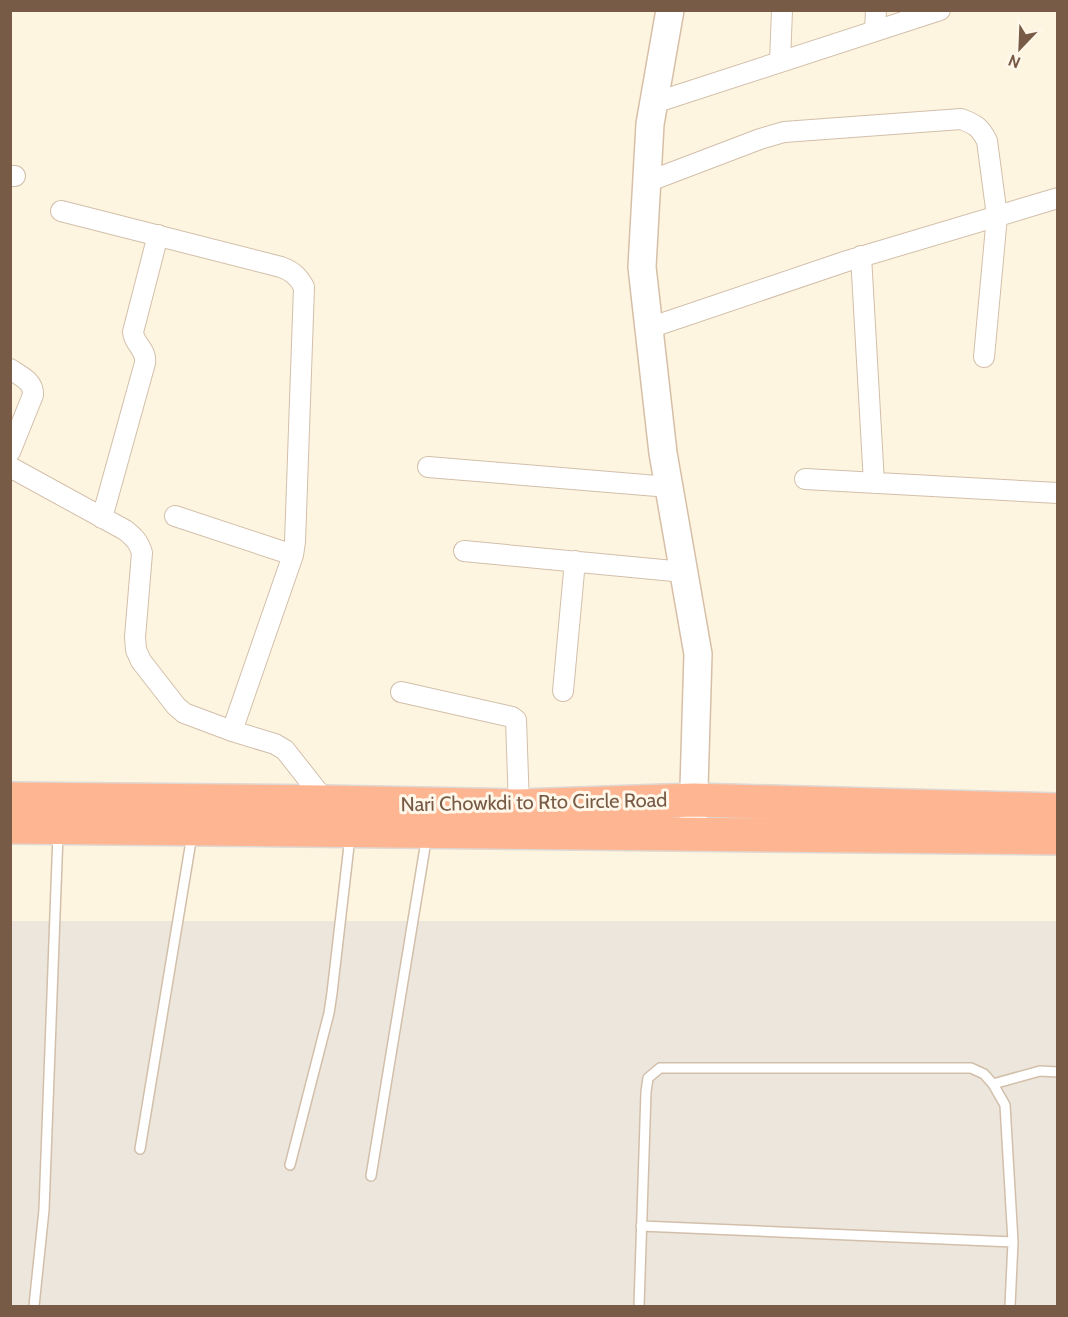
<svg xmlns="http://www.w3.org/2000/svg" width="1068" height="1317" font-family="Cabin,sans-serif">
	<rect width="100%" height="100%" fill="#fef5e1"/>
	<path fill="#ede6dd" d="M11 921H1057V1306H11Z"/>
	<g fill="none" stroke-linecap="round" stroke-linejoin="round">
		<g stroke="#d2bfaa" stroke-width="12">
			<path id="lane" d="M993 1084 1040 1071 1058 1072
				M140 1149 192 835
				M290 1165 329 1013 332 993 350 837
				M371 1176 427 835
				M641 1226 1013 1242
				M34 1306 44 1210 58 834
				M639 1306 646 1092 648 1078 660 1068H971L984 1074 993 1084 1005 1105 1013 1242 1010 1306"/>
		</g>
		<g stroke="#d2bfaa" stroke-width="22">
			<path id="street" d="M875 31 876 10
				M780 62 782 10
				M654 103 940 10
				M10 176H15
				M647 182 760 139 784 132 961 119C975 124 980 127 987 141L997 216 984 357
				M61 211 281 267C292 271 298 276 304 287L295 542 293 555 232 731
				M861 256 874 483
				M649 328 847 261 1058 198
				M10 369C20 376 34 381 33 395L10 452
				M10 467 125 530C134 537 139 542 142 553L135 637 136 650 141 661 176 706 184 713 232 731 275 744 285 750 326 802
				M428 467 669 487
				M805 479 1058 493
				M175 516 293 555
				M102 518 145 363C147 349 134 345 133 332L158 235
				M464 551 684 572
				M563 691 575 561
				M401 692 512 717 516 720 519 806"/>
		</g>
		<g stroke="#d6bfa7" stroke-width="30">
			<path id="secondary" d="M670 10 650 124 642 267 663 453 698 654 693 821"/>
		</g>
		<g stroke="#dfd8d3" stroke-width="36">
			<path id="highway" d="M10 799 326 802 519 806 694 800 1058 810
				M10 827 1058 838"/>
		</g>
		<use href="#lane" stroke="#fff" stroke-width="9"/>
		<use href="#street" stroke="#fff" stroke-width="20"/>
		<use href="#secondary" stroke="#fff" stroke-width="27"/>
		<use href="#highway" stroke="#feb692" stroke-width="33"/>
	</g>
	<g text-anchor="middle" stroke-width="6" stroke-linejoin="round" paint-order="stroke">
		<g font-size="20" fill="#785b46" stroke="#fff8ea">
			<text transform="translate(534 802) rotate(-1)" y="7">Nari Chowkdi to Rto Circle Road</text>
		</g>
	</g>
	<rect width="1068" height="1317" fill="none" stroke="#785b46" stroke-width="24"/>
	<g transform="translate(1020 48) rotate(203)" stroke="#fff8ea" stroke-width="4.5" paint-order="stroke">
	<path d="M0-4.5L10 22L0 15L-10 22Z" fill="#785b46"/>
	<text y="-9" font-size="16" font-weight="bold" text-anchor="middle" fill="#785b46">N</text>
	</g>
</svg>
